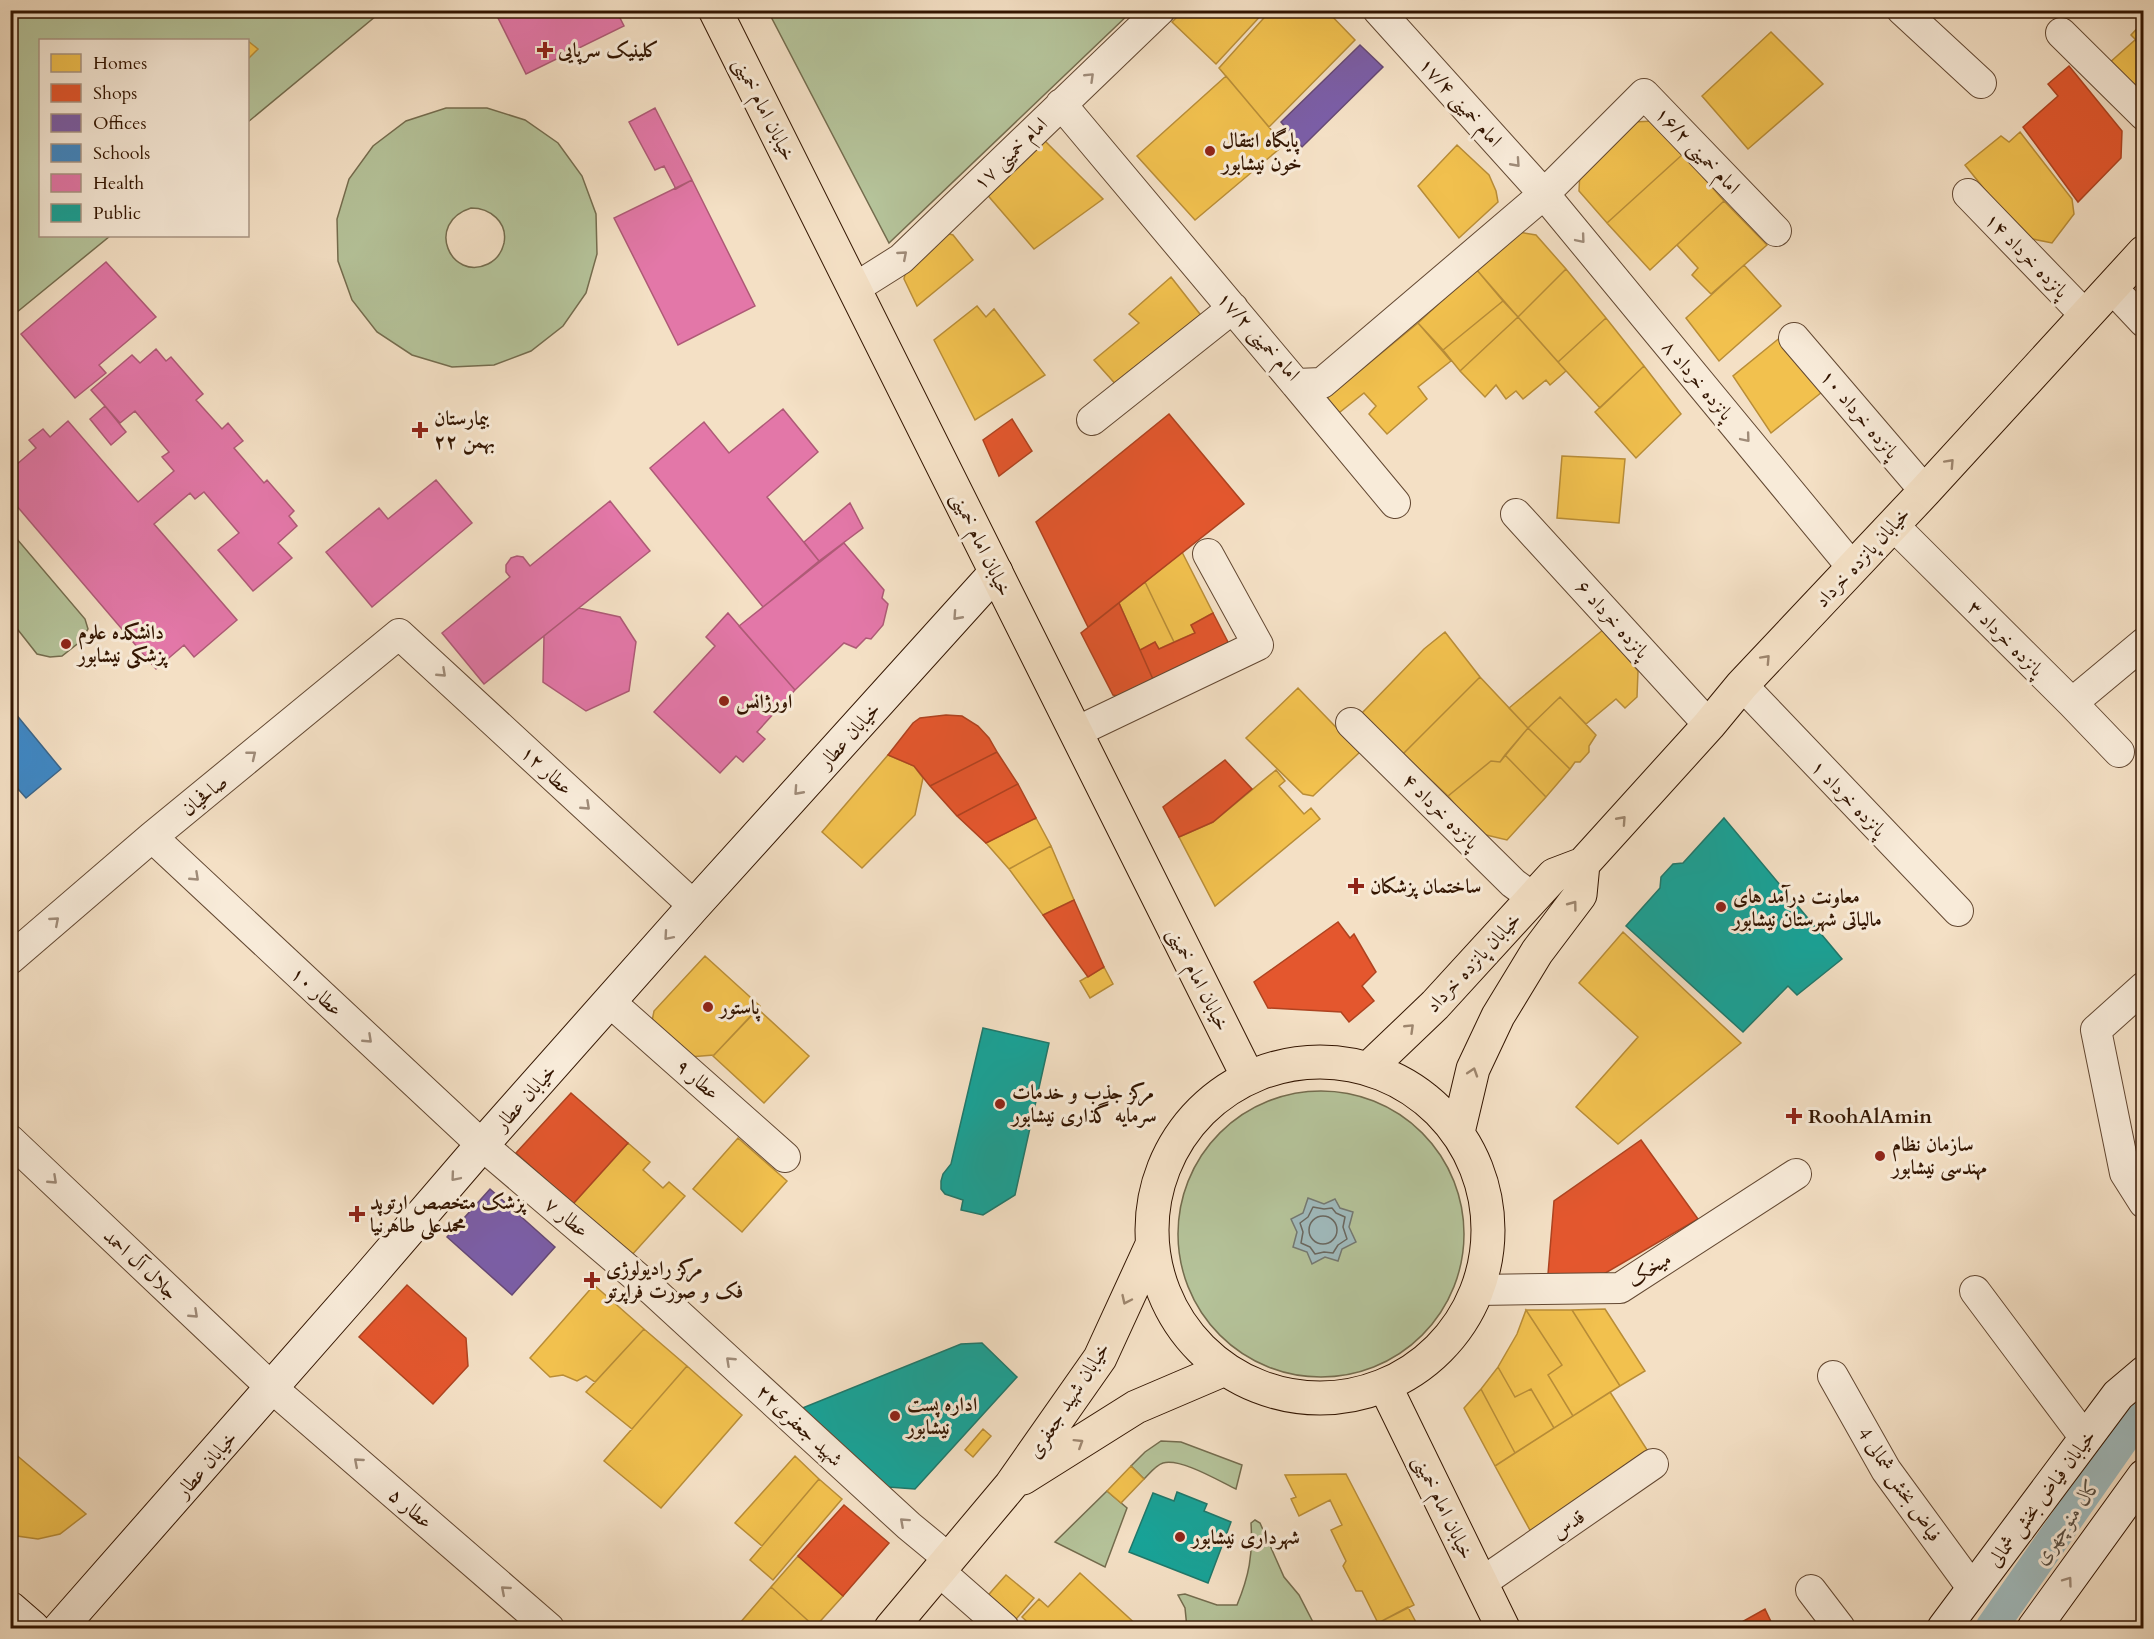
<svg xmlns="http://www.w3.org/2000/svg" width="2154" height="1639" font-family="Cardo,Amiri,serif">
	<rect width="100%" height="100%" fill="#f4e0c5"/>
	<filter id="stains"><feTurbulence type="fractalNoise" baseFrequency=".00333" numOctaves="4"/><feColorMatrix values="0 0 0 0 .2 0 0 0 0 .09 0 0 0 0 .02 0 0 0 .5 -.17"/></filter>
	<radialGradient id="worn" r=".72"><stop offset=".6" stop-color="#630" stop-opacity="0"/><stop offset="1" stop-color="#630" stop-opacity=".3"/></radialGradient>
	<path fill="#b5c39a" stroke="#746c4e" stroke-width="1.5" fill-rule="evenodd" d="M11 11H382L248 122V40H40V236H110L11 317Z
		M768 11H1132L889 243Z
		M446 108H487L525 120 558 143 582 176 596 214 597 254 586 293 563 326 531 351 494 365 452 367 412 355 377 332 352 300 338 261 337 219 349 179 373 146 406 121ZM471 208C490 208 508 222 504 243 502 252 496 260 488 264 451 282 424 223 471 208Z
		M10 535 17 539 85 619 88 629 81 641 62 656 50 657 37 654 11 621Z
		M1178 1234a143 143 0 1 1 286 0a143 143 0 1 1-286 0Z
		M1161 1441 1181 1442 1242 1465 1236 1489C1219 1481 1181 1458 1163 1463 1156 1465 1149 1474 1144 1479L1131 1466 1145 1452Z
		M1107 1491 1127 1508 1105 1567 1055 1542Z
		M1255 1520 1260 1523 1284 1577 1299 1595 1316 1628H1187L1185 1608 1178 1595 1185 1594 1217 1605H1237C1249 1576 1253 1555 1251 1523Z"/>
	<path fill="#a0bbbe" stroke="#747972" stroke-width="1.5" d="M1308 1198 1324 1204 1335 1199 1340 1208 1353 1212 1349 1227 1356 1242 1342 1249 1338 1261 1325 1257 1312 1264 1307 1252 1293 1247 1297 1232 1291 1219 1303 1213Z"/>
	<path fill="#f2c14e" stroke="#b98d37" stroke-width="1.5" d="M1266 10 1216 64 1172 22 1184 10Z
		M1271 10H1326L1355 40 1269 127 1219 68Z
		M2144 21V48L2131 35Z
		M1771 32 1823 84 1748 149 1702 96Z
		M2135 40 2144 48V103L2108 64Z
		M248 41 258 49 248 59Z
		M1226 76 1284 145 1195 220 1137 156Z
		M1654 121 1683 154 1607 223 1579 191 1580 170 1633 122Z
		M2020 132 2072 199 2074 214 2052 243 2023 237 1965 165 2001 136 2009 142Z
		M1043 139 1103 199 1034 249 984 191Z
		M1457 145 1489 175 1496 191 1498 202 1459 238 1418 186Z
		M1683 154 1724 201 1650 270 1607 223Z
		M1724 201 1767 245 1711 294 1692 275 1698 268 1677 245Z
		M943 232 953 235 973 260 917 306 904 279 908 259Z
		M1518 232 1536 235 1566 269 1518 317 1476 269Z
		M1744 265 1781 306 1719 361 1686 318Z
		M1476 269 1503 301 1443 350 1418 323Z
		M1566 269 1606 318 1558 362 1518 317Z
		M1171 277 1203 318 1119 388 1094 360 1139 323 1129 314Z
		M1503 301 1518 317 1460 371 1443 350Z
		M977 306 986 317 994 309 1045 375 975 420 934 340Z
		M1518 317 1566 371 1550 385 1546 380 1523 399 1516 391 1506 399 1496 385 1485 397 1460 371Z
		M1606 318 1644 366 1600 408 1558 362Z
		M1418 323 1451 361 1418 387 1427 399 1387 434 1369 414 1376 406 1364 393 1335 416 1322 402Z
		M1782 336 1827 388 1771 433 1733 376Z
		M1644 366 1681 414 1636 458 1595 412Z
		M1562 456 1625 459 1619 523 1557 518Z
		M1182 552 1213 613 1191 625 1195 633 1174 642 1145 582Z
		M1145 582 1174 642 1159 649 1155 642 1140 650 1119 603Z
		M1604 629 1638 671 1637 697 1625 708 1616 699 1586 724 1560 697 1528 728 1509 708Z
		M1445 632 1480 677 1403 754 1362 713 1424 649Z
		M1480 677 1528 728 1500 762 1491 761 1448 796 1403 754Z
		M1298 688 1360 752 1313 796 1303 794 1246 738Z
		M1560 697 1596 735 1589 746V752L1580 762H1575L1570 769 1528 728Z
		M1528 728 1570 769 1546 797 1505 755Z
		M888 755 914 766 923 778 915 815 862 868 822 832Z
		M1505 755 1546 797 1507 840 1478 833 1448 796 1491 761 1500 762Z
		M1276 770 1285 781 1279 786 1304 814 1311 808 1320 819 1215 906 1179 837 1213 822Z
		M1036 818 1051 846 1009 869 986 843Z
		M1051 846 1074 900 1043 915 1009 869Z
		M1623 932 1741 1043 1618 1144 1576 1107 1638 1037 1579 983Z
		M705 956 760 1006 714 1055 689 1057 652 1021 654 1011Z
		M1104 967 1113 984 1090 998 1080 981Z
		M758 1009 809 1056 764 1103 713 1056Z
		M738 1138 787 1181 742 1232 693 1189Z
		M628 1143 650 1162 643 1170 663 1188 669 1182 685 1196 631 1256 573 1204Z
		M594 1285 644 1329 595 1382 586 1376 577 1381 563 1375 550 1377 530 1358Z
		M1605 1309 1645 1371 1620 1386 1572 1310Z
		M1526 1310 1562 1365 1548 1375 1573 1416 1554 1428 1531 1389 1515 1397 1498 1367 1517 1334Z
		M1526 1310H1572L1620 1386 1573 1416 1548 1375 1562 1365Z
		M644 1329 687 1366 632 1429 586 1392Z
		M687 1366 742 1415 661 1508 604 1461Z
		M1498 1367 1515 1397 1531 1389 1554 1428 1515 1453 1481 1389Z
		M1481 1389 1515 1453 1495 1466 1464 1408Z
		M1610 1392 1651 1456 1531 1532 1495 1466Z
		M983 1429 991 1436 973 1457 965 1450Z
		M14 1453 86 1514 60 1534 38 1539 10 1535V1457Z
		M795 1456 819 1479 762 1546 735 1523Z
		M1131 1466 1144 1479 1121 1503 1107 1491Z
		M1346 1474 1414 1605 1378 1623 1362 1591H1356L1343 1566 1346 1561 1331 1530 1342 1525 1330 1500 1299 1516 1291 1499 1296 1497 1285 1475Z
		M819 1479 842 1499 773 1580 750 1560Z
		M798 1556 843 1596 815 1627 771 1587Z
		M1080 1573 1140 1628H1034L1022 1617 1039 1599 1048 1607Z
		M1006 1575 1034 1598 1011 1625 983 1601Z
		M771 1587 815 1627 814 1628H744L739 1624Z
		M1408 1607 1419 1628H1381L1378 1623Z"/>
	<path fill="#e4572e" stroke="#af4320" stroke-width="1.5" d="M2069 66 2122 131 2121 158 2078 202 2023 127 2058 96 2048 84Z
		M1169 414 1244 504 1088 627 1036 522Z
		M1012 419 1032 451 999 476 983 440Z
		M1119 603 1156 686 1129 698 1113 695 1081 633Z
		M1213 613 1231 648 1156 686 1140 650 1155 642 1159 649 1195 633 1191 625Z
		M946 715 962 716 978 726 989 738 997 752 930 786 914 766 888 755 913 723 920 718Z
		M997 752 1018 784 957 816 930 786Z
		M1225 760 1252 789 1213 822 1179 837 1163 807Z
		M1018 784 1036 818 986 843 957 816Z
		M1074 900 1104 967 1088 977 1043 915Z
		M1338 922 1350 938 1354 934 1376 972 1362 986 1374 1001 1349 1022 1341 1012 1268 1008 1254 982Z
		M571 1093 628 1143 573 1204 516 1153Z
		M1641 1140 1698 1219 1602 1275 1548 1274 1554 1201Z
		M407 1285 466 1338 468 1366 433 1404 359 1337Z
		M844 1505 889 1543 843 1596 798 1556Z
		M1765 1609 1774 1628H1731Z"/>
	<path fill="#7b5ea7" stroke="#654875" stroke-width="1.5" d="M1360 45 1383 67 1302 147 1281 122Z
		M490 1189 555 1247 512 1295 447 1237Z"/>
	<path fill="#3f88c5" stroke="#3b668a" stroke-width="1.5" d="M10 707 61 769 26 798 10 780Z"/>
	<path fill="#e377a8" stroke="#ae5a76" stroke-width="1.5" d="M494 10H616L624 26 526 74Z
		M655 108 692 180 676 189 664 166 655 170 629 122Z
		M692 180 755 306 678 345 614 218Z
		M106 262 156 317 99 365 106 373 75 398 21 334Z
		M156 349 166 361 171 357 203 394 196 400 222 429 228 423 243 441 234 448 264 483 267 480 294 511 289 516 297 526 278 543 292 558 253 591 218 550 239 533 204 492 195 499 190 493 154 524 237 620 194 657 184 645 156 669 10 498V470L36 448 29 440 43 429 50 437 68 421 138 502 174 471 162 457 169 452 135 411 120 423 91 390 132 355 140 363Z
		M105 406 126 432 111 445 90 419Z
		M783 409 818 452 767 497 819 561 763 607 650 468 704 422 729 453Z
		M436 480 472 523 372 607 326 552 379 508 388 519Z
		M610 501 650 551 484 684 442 633 510 577 506 572V565L511 558 517 556 523 557 530 566Z
		M850 503 863 528 819 561 804 542Z
		M844 543 884 590 882 598 888 604 883 625 871 639 866 638 856 648 844 643 795 690 739 626Z
		M579 608 620 617 636 642 629 691 586 711 543 682 544 636Z
		M728 613 795 690 757 732 765 739 743 762 736 756 720 773 654 712 715 646 706 637Z"/>
	<path fill="#17a398" stroke="#1f786b" stroke-width="1.5" d="M1724 818 1842 959 1797 995 1788 986 1743 1032 1626 926 1660 888 1661 877 1673 864 1683 863Z
		M983 1028 1049 1043 1015 1195 983 1215 961 1210 963 1200 945 1194 941 1189V1181L943 1174 951 1164Z
		M982 1343 1017 1377 915 1489 888 1487 800 1409 961 1344Z
		M1177 1492 1207 1504 1204 1511 1231 1522 1208 1583 1129 1552 1153 1493 1174 1501Z"/>
	<g fill="none" stroke-linecap="round" stroke-linejoin="round">
		<path stroke="#6a6860" stroke-width="1.5" d="M1313 1207 1324 1209 1332 1208 1336 1213 1345 1217 1343 1227 1347 1239 1338 1245 1333 1253 1324 1252 1315 1254 1310 1247 1301 1243 1303 1232 1300 1223 1308 1217Z
			M1309 1230a14 14 0 1 1 28 0a14 14 0 1 1-28 0Z"/>
		<path stroke="#a0bbbe" stroke-width="32" d="M1991 1628 2137 1419 2144 1413"/>
		<g stroke="#634832" stroke-width="32">
			<path id="street" d="M1378 10 1544 194 1852 567
				M1902 10 1981 83
				M2061 33 2144 115
				M1061 104 1296 384 1322 383 1544 194 1644 94 1776 231
				M1968 194 2086 316
				M855 288 901 259 1160 10
				M2112 288 2144 322
				M1794 338 1925 491
				M1296 384 1395 503
				M1092 420 1233 308
				M1516 514 1709 725
				M1893 525 2072 703 2119 752
				M1742 685 1958 911
				M2072 703 2144 643
				M1351 723 1513 883 1532 897
				M1076 732 1258 645 1208 554
				M152 837 482 1145 652 1290 909 1526 949 1559
				M10 959 152 837 399 634 694 906
				M2144 987 2096 1030 2125 1173 2144 1203
				M610 1002 785 1157
				M10 1140 272 1388 549 1628
				M1478 1290 1620 1288 1796 1174
				M1975 1291 2085 1438
				M1833 1376 1886 1470 1973 1589
				M939 1571 1004 1628
				M1481 1583 1653 1464
				M1811 1590 1840 1628"/>
		</g>
		<g stroke="#331501" stroke-width="35">
			<path id="secondary" d="M10 1608 33 1628
				M60 1628 365 1281 482 1145 694 906 996 572
				M1944 1628 2118 1395 2144 1373
				M2034 1628 2144 1476"/>
		</g>
		<g stroke="#331501" stroke-width="35">
			<path id="primary" d="M715 10 1248 1077
				M1152 1230a168 168 0 1 1 336 0a168 168 0 1 1-336 0Z
				M1368 1069 1435 1005 1554 875 1583 864 1709 725 1742 685 1925 491 2144 252
				M1459 1128 1473 1069 1498 1016 1537 952 1580 895 1583 864
				M1385 1386 1503 1628
				M1023 1478 1136 1407 1225 1369
				M891 1628 1011 1485 1100 1358 1151 1247"/>
		</g>
		<use href="#street" stroke="#f8ebd9" stroke-width="30"/>
		<use href="#secondary" stroke="#f8ebd9" stroke-width="33"/>
		<use href="#primary" stroke="#f4e0c5" stroke-width="33"/>
	</g>
	<defs><path id="oneway-chevron" d="M-2-3.5L2.5 0L-2 3.5" fill="none" stroke-width="1.6" stroke-linecap="round" stroke-linejoin="round" transform="scale(1.5)"/></defs>
	<g stroke="#9f8b78">
		<use href="#oneway-chevron" transform="translate(1090 77) rotate(-44)"/>
		<use href="#oneway-chevron" transform="translate(1516 163) rotate(48)"/>
		<use href="#oneway-chevron" transform="translate(1581 239) rotate(50)"/>
		<use href="#oneway-chevron" transform="translate(903 255) rotate(-41)"/>
		<use href="#oneway-chevron" transform="translate(1746 438) rotate(50)"/>
		<use href="#oneway-chevron" transform="translate(957 616) rotate(132)"/>
		<use href="#oneway-chevron" transform="translate(442 673) rotate(43)"/>
		<use href="#oneway-chevron" transform="translate(252 755) rotate(-39)"/>
		<use href="#oneway-chevron" transform="translate(798 791) rotate(132)"/>
		<use href="#oneway-chevron" transform="translate(586 806) rotate(43)"/>
		<use href="#oneway-chevron" transform="translate(195 877) rotate(43)"/>
		<use href="#oneway-chevron" transform="translate(55 921) rotate(-41)"/>
		<use href="#oneway-chevron" transform="translate(668 936) rotate(131)"/>
		<use href="#oneway-chevron" transform="translate(368 1039) rotate(43)"/>
		<use href="#oneway-chevron" transform="translate(455 1177) rotate(130)"/>
		<use href="#oneway-chevron" transform="translate(53 1180) rotate(43)"/>
		<use href="#oneway-chevron" transform="translate(194 1314) rotate(43)"/>
		<use href="#oneway-chevron" transform="translate(730 1361) rotate(-137)"/>
		<use href="#oneway-chevron" transform="translate(358 1462) rotate(-139)"/>
		<use href="#oneway-chevron" transform="translate(904 1522) rotate(-138)"/>
		<use href="#oneway-chevron" transform="translate(2068 1581) rotate(-54)"/>
		<use href="#oneway-chevron" transform="translate(505 1590) rotate(-139)"/>
	</g>
	<g stroke="#9d856d">
		<use href="#oneway-chevron" transform="translate(1950 463) rotate(-47)"/>
		<use href="#oneway-chevron" transform="translate(1766 659) rotate(-47)"/>
		<use href="#oneway-chevron" transform="translate(1622 820) rotate(-48)"/>
		<use href="#oneway-chevron" transform="translate(1573 905) rotate(-53)"/>
		<use href="#oneway-chevron" transform="translate(1410 1028) rotate(-44)"/>
		<use href="#oneway-chevron" transform="translate(1473 1072) rotate(-72)"/>
		<use href="#oneway-chevron" transform="translate(1126 1300) rotate(115)"/>
		<use href="#oneway-chevron" transform="translate(1079 1443) rotate(-32)"/>
	</g>
	<g fill="#8f2418" stroke="#f8ebd9" stroke-width="2">
		<path d="M542 41h6v6h6v6h-6v6h-6v-6h-6v-6h6z"/>
		<circle cx="1210" cy="151" r="6"/>
		<path d="M417 421h6v6h6v6h-6v6h-6v-6h-6v-6h6z"/>
		<circle cx="66" cy="644" r="6"/>
		<circle cx="724" cy="701" r="6"/>
		<path d="M1353 877h6v6h6v6h-6v6h-6v-6h-6v-6h6z"/>
		<circle cx="1721" cy="907" r="6"/>
		<circle cx="708" cy="1007" r="6"/>
		<circle cx="1000" cy="1104" r="6"/>
		<path d="M1791 1107h6v6h6v6h-6v6h-6v-6h-6v-6h6z"/>
		<circle cx="1880" cy="1156" r="6"/>
		<path d="M354 1205h6v6h6v6h-6v6h-6v-6h-6v-6h6z"/>
		<path d="M589 1271h6v6h6v6h-6v6h-6v-6h-6v-6h6z"/>
		<circle cx="895" cy="1416" r="6"/>
		<circle cx="1180" cy="1537" r="6"/>
	</g>
	<g text-anchor="middle" stroke-width="6" stroke-linejoin="round" paint-order="stroke">
		<g font-size="20" font-weight="bold" fill="#331501" stroke="#f8ebd9" text-anchor="start">
			<text x="558" y="57">کلینیک سرپایی</text>
			<text x="1222" y="147">پایگاه انتقال<tspan x="1222" dy="23">خون نیشابور</tspan></text>
			<text x="434" y="425">بیمارستان<tspan x="434" dy="23">۲۲ بهمن</tspan></text>
			<text x="78" y="639">دانشکده علوم<tspan x="78" dy="23">پزشکی نیشابور</tspan></text>
			<text x="736" y="708">اورژانس</text>
			<text x="1370" y="893">ساختمان پزشکان</text>
			<text x="1733" y="903">معاونت درآمد های<tspan x="1733" dy="23">مالیاتی شهرستان نیشابور</tspan></text>
			<text x="720" y="1014">پاستور</text>
			<text x="1012" y="1099">مرکز جذب و خدمات<tspan x="1012" dy="23">سرمایه گذاری نیشابور</tspan></text>
			<text x="1808" y="1123">RoohAlAmin</text>
			<text x="1892" y="1151">سازمان نظام<tspan x="1892" dy="23">مهندسی نیشابور</tspan></text>
			<text x="370" y="1209">پزشک متخصص ارتوپد<tspan x="370" dy="23">محمدعلی طاهرنیا</tspan></text>
			<text x="606" y="1275">مرکز رادیولوژی<tspan x="606" dy="23">فک و صورت فراپرتو</tspan></text>
			<text x="907" y="1411">اداره پست<tspan x="907" dy="23">نیشابور</tspan></text>
			<text x="1192" y="1544">شهرداری نیشابور</text>
		</g>
		<g font-size="20" fill="#331501" stroke="#f8ebd9">
			<text transform="translate(1461 102) rotate(48)" y="7">امام خمینی ۱۷/۴</text>
			<text transform="translate(765 109) rotate(63)" y="7">خیابان امام خمینی</text>
			<text transform="translate(1698 150) rotate(46)" y="7">امام خمینی ۱۶/۲</text>
			<text transform="translate(1010 153) rotate(-44)" y="7">امام خمینی ۱۷</text>
			<text transform="translate(2027 255) rotate(46)" y="7">پانزده خرداد ۱۴</text>
			<text transform="translate(1259 336) rotate(48)" y="7">امام خمینی ۱۷/۲</text>
			<text transform="translate(1698 380) rotate(50)" y="7">پانزده خرداد ۸</text>
			<text transform="translate(1860 414) rotate(50)" y="7">پانزده خرداد ۱۰</text>
			<text transform="translate(982 544) rotate(64)" y="7">خیابان امام خمینی</text>
			<text transform="translate(1862 557) rotate(-47)" y="7">خیابان پانزده خرداد</text>
			<text transform="translate(1613 619) rotate(48)" y="7">پانزده خرداد ۶</text>
			<text transform="translate(2006 638) rotate(45)" y="7">پانزده خرداد ۳</text>
			<text transform="translate(849 735) rotate(-48)" y="7">خیابان عطار</text>
			<text transform="translate(547 770) rotate(43)" y="7">عطار ۱۲</text>
			<text transform="translate(204 795) rotate(-39)" y="7">صافحیان</text>
			<text transform="translate(1849 798) rotate(46)" y="7">پانزده خرداد ۱</text>
			<text transform="translate(1441 811) rotate(45)" y="7">پانزده خرداد ۴</text>
			<text transform="translate(1473 962) rotate(-47)" y="7">خیابان پانزده خرداد</text>
			<text transform="translate(1199 979) rotate(63)" y="7">خیابان امام خمینی</text>
			<text transform="translate(317 991) rotate(43)" y="7">عطار ۱۰</text>
			<text transform="translate(698 1079) rotate(42)" y="7">عطار ۹</text>
			<text transform="translate(525 1097) rotate(-48)" y="7">خیابان عطار</text>
			<text transform="translate(567 1217) rotate(40)" y="7">عطار ۷</text>
			<text transform="translate(141 1264) rotate(43)" y="7">جلال آل احمد</text>
			<text transform="translate(1649 1269) rotate(-33)" y="7">میخک</text>
			<text transform="translate(1068 1400) rotate(-57)" y="7">خیابان شهید جعفری</text>
			<text transform="translate(800 1425) rotate(43)" y="7">شهید جعفری۲۲</text>
			<text transform="translate(206 1464) rotate(-49)" y="7">خیابان عطار</text>
			<text transform="translate(1900 1484) rotate(56)" y="7">فیاض بخش شمالی 4</text>
			<text transform="translate(2041 1498) rotate(-53)" y="7">خیابان فیاض بخش شمالی</text>
			<text transform="translate(1444 1507) rotate(64)" y="7">خیابان امام خمینی</text>
			<text transform="translate(411 1508) rotate(41)" y="7">عطار ۵</text>
			<text transform="translate(1568 1524) rotate(-35)" y="7">قدس</text>
		</g>
		<g font-size="21" font-style="italic" fill="#594f43" stroke="#f8ebd9">
			<text transform="translate(2067 1521) rotate(-55)" y="7">کال منوچهری</text>
		</g>
	</g>
	<rect width="2154" height="1639" fill="none" stroke="#f4e0c5" stroke-width="36"/>
	<rect x="12" y="12" width="2130" height="1615" fill="none" stroke="#331501" stroke-width="3"/>
	<rect x="18" y="18" width="2118" height="1603" fill="none" stroke="#331501" stroke-width="1.5"/>
	<rect x="39" y="39" width="210" height="198" fill="#f8ebd9" stroke="#a99583" stroke-width="1.5"/>
	<rect x="51" y="54" width="30" height="18" fill="#f2c14e" stroke="#a99583" stroke-width="1.5"/>
	<text x="93" y="69" font-size="18" fill="#331501">Homes</text>
	<rect x="51" y="84" width="30" height="18" fill="#e4572e" stroke="#a99583" stroke-width="1.5"/>
	<text x="93" y="99" font-size="18" fill="#331501">Shops</text>
	<rect x="51" y="114" width="30" height="18" fill="#7b5ea7" stroke="#a99583" stroke-width="1.5"/>
	<text x="93" y="129" font-size="18" fill="#331501">Offices</text>
	<rect x="51" y="144" width="30" height="18" fill="#3f88c5" stroke="#a99583" stroke-width="1.5"/>
	<text x="93" y="159" font-size="18" fill="#331501">Schools</text>
	<rect x="51" y="174" width="30" height="18" fill="#e377a8" stroke="#a99583" stroke-width="1.5"/>
	<text x="93" y="189" font-size="18" fill="#331501">Health</text>
	<rect x="51" y="204" width="30" height="18" fill="#17a398" stroke="#a99583" stroke-width="1.5"/>
	<text x="93" y="219" font-size="18" fill="#331501">Public</text>
	<rect width="100%" height="100%" filter="url(#stains)"/>
	<rect width="100%" height="100%" fill="url(#worn)"/>
</svg>
